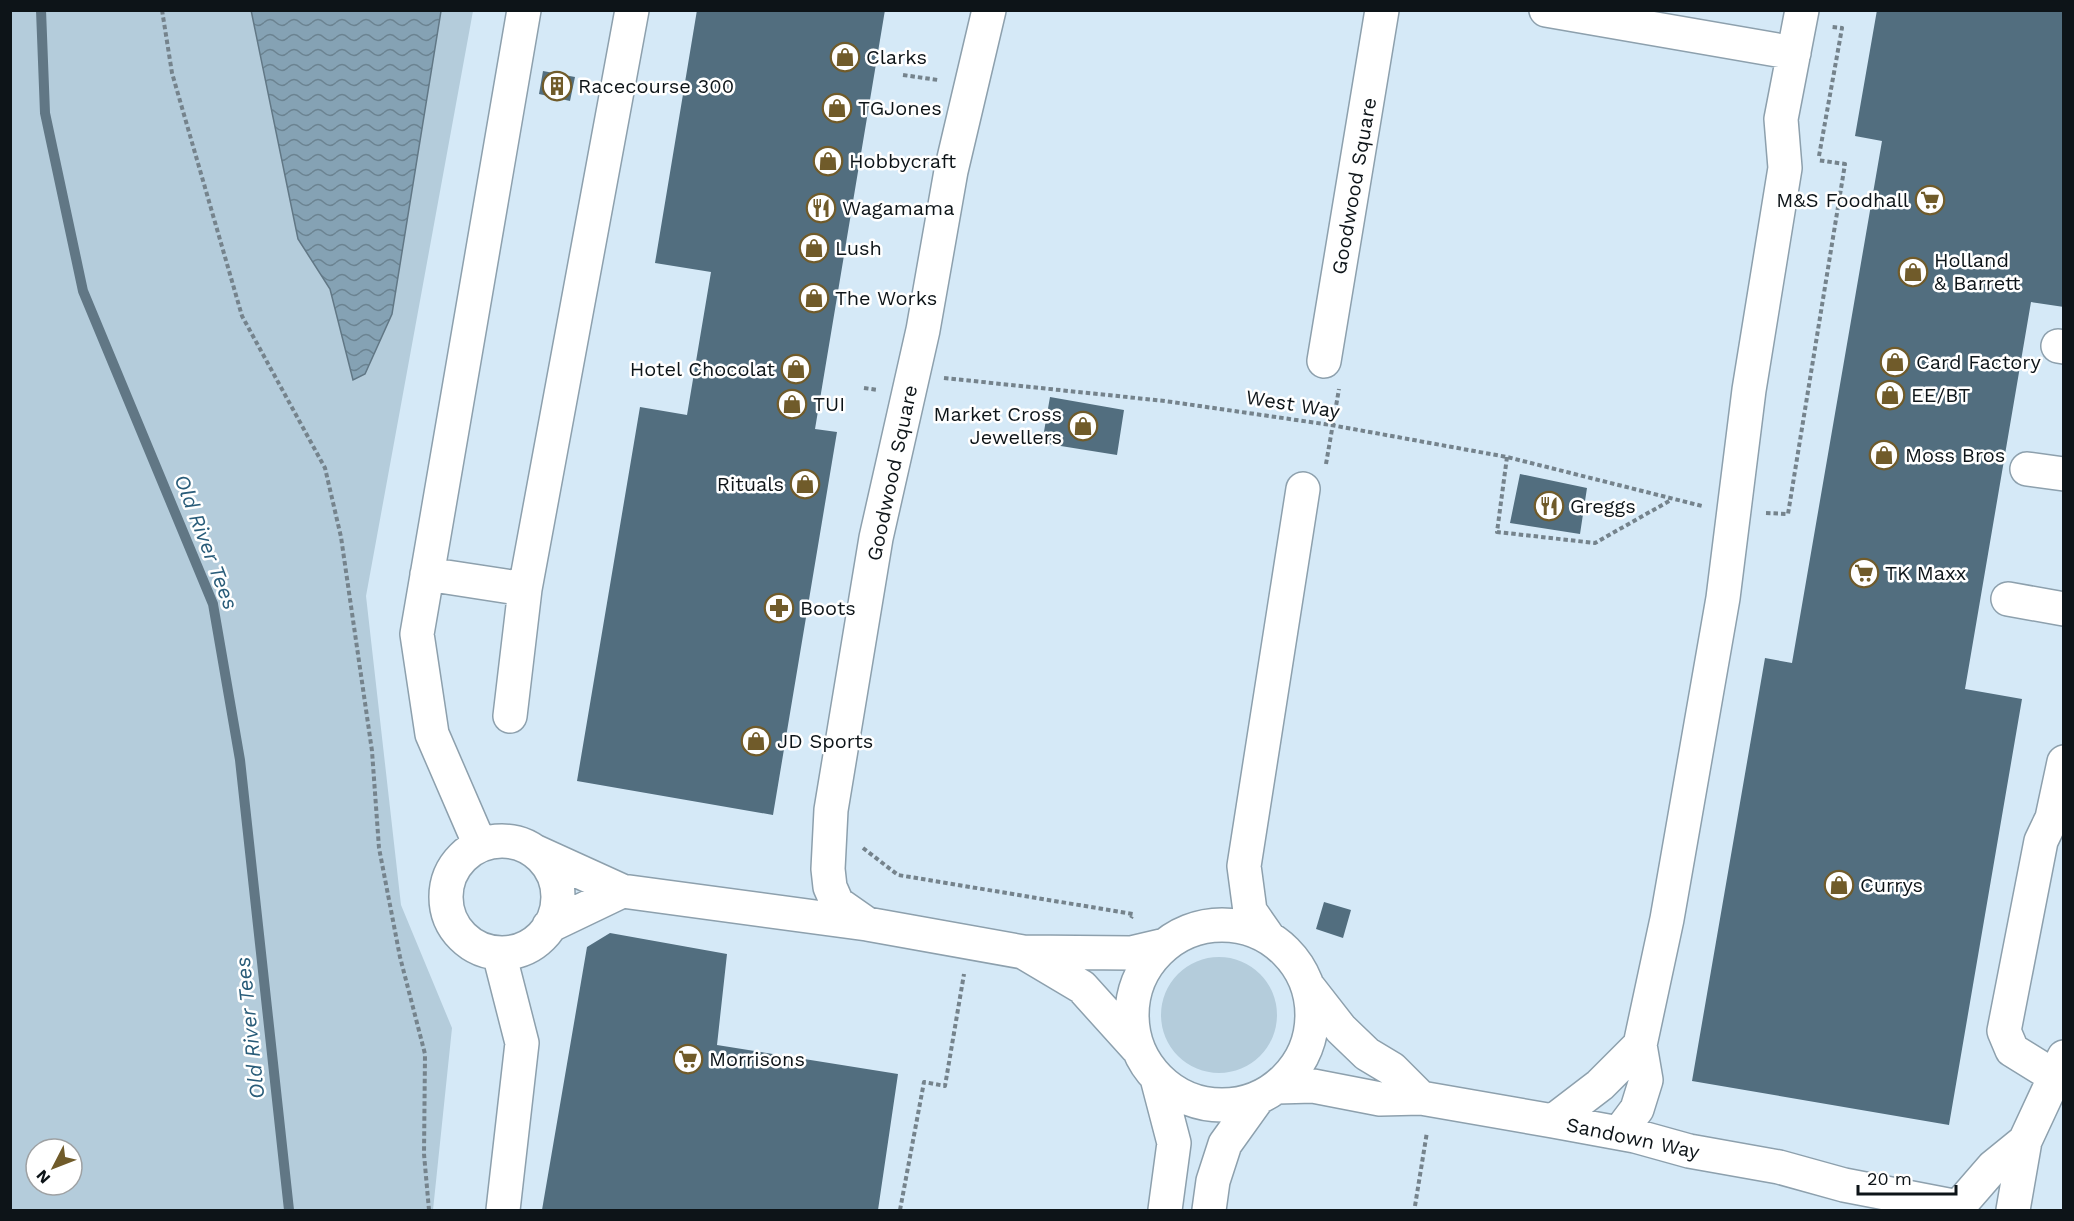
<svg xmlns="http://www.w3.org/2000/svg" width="2074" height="1221" font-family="'Work Sans',sans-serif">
	<defs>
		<pattern id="water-waves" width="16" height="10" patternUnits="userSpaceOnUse" patternTransform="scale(1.5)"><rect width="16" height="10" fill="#85a2b4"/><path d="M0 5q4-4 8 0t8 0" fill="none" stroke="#6b8391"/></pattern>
	</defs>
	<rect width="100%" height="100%" fill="#d5e9f7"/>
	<path fill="#b4ccdb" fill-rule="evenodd" d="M10 11H473L366 596 401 905 452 1028 433 1210H11ZM36 1149H72V1185H36Z
		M1161 1015a58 58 0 1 1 116 0a58 58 0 1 1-116 0Z"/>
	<path fill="url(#water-waves)" stroke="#617785" stroke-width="1.5" d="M251 10 441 11 392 314 365 374 353 380 330 289 298 239Z"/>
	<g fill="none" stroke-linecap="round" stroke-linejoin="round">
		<path stroke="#617785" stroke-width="10" d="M41 10 45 113 83 291 213 604 240 760 289 1210"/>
	</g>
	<path fill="#526e7f" d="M697 10H885L815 429 837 432 773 815 577 781 640 407 687 415 711 272 655 263Z
		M1877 10H2064V307L2031 302 1965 689 2022 699 1949 1125 1692 1081 1765 658 1792 663 1882 141 1855 136Z
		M543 71 575 77 570 101 539 94Z
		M1050 397 1124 410 1117 455 1042 443Z
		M1520 474 1587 488 1580 534 1510 523Z
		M1324 902 1351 910 1343 938 1316 929Z
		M610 933 727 954 717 1045 898 1074 878 1210H542L587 947Z"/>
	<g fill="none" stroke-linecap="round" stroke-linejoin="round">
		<g stroke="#8da0ad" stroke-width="36">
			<path id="minor" d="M1546 10 1794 53
				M2058 346 2064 347
				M1324 361 1382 10
				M2027 469 2064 474
				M427 574 525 589 632 10
				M2008 599 2064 609
				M510 716 525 589
				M446 897a56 56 0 1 1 112 0a56 56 0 1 1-112 0Z
				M480 845 432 734 417 634 524 10
				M534 851 622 891 867 924 1023 952 1131 953 1165 945
				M867 924 837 903 830 887 828 869 831 810 876 538 923 330 951 171 989 10
				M1132 1015a90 90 0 1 1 180 0a90 90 0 1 1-180 0Z
				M549 926 622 891
				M1268 937 1250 911 1244 866 1303 489
				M1023 952 1082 987 1137 1048
				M499 953 522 1043 503 1210
				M1309 988 1341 1029 1367 1054 1392 1069 1421 1098
				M2054 1076 2012 1050 2004 1031 2041 841 2052 818 2064 762
				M1157 1078 1174 1143 1165 1210
				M1277 1087 1313 1086 1380 1099 1421 1098 1553 1121 1635 1136 1689 1151 1779 1167 1844 1185 1953 1206
				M1553 1121 1600 1085 1640 1045
				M1619 1133 1637 1109 1646 1080 1640 1045 1667 919 1723 598 1749 390 1785 168 1781 119 1802 10
				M1960 1205 1993 1167 2025 1141
				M1209 1210 1213 1181 1225 1144 1258 1098
				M2013 1210 2025 1141 2064 1057"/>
		</g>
		<path stroke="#75838c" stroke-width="4" stroke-dasharray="4.5 3" stroke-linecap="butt" d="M162 10 172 73 242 316 325 468 341 537 372 751 379 848 400 957 425 1054 424 1154 429 1210
			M903 75 938 80
			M1819 156 1842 28 1832 27
			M944 378 1165 401 1331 425 1507 457 1702 506
			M864 388 878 390
			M1507 457 1497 532 1595 543 1671 500
			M1326 464 1339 389
			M1766 513 1788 514 1845 164 1817 160
			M863 848 898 875 1133 914 1131 918
			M1415 1206 1427 1132
			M900 1210 924 1082 945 1086 964 974"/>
		<use href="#minor" stroke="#fff" stroke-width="33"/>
	</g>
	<defs>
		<g id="shop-ring" transform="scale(1.5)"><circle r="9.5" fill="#fff" stroke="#705b2a" stroke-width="1.5"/><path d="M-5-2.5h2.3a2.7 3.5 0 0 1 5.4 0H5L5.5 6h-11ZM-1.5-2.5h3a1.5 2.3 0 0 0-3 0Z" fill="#705b2a"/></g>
		<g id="building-ring" transform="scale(1.5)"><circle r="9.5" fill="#fff" stroke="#705b2a" stroke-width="1.5"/><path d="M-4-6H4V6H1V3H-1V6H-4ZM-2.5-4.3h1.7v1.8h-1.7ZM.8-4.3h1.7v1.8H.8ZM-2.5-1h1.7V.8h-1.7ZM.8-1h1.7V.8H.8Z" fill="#705b2a"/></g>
		<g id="supermarket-ring" transform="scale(1.5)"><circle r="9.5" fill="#fff" stroke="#705b2a" stroke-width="1.5"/><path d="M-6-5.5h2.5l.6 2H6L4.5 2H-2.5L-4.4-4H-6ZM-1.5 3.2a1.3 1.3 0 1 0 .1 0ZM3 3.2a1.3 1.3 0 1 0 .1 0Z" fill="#705b2a"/></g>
		<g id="restaurant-ring" transform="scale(1.5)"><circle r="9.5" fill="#fff" stroke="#705b2a" stroke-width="1.5"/><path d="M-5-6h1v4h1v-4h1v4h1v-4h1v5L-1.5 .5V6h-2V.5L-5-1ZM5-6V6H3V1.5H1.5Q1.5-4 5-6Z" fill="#705b2a"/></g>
		<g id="pharmacy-ring" transform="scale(1.5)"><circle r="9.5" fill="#fff" stroke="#705b2a" stroke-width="1.5"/><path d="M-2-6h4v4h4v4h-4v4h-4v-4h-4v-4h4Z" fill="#705b2a"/></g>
	</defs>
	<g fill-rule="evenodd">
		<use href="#shop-ring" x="845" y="57"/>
		<use href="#building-ring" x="557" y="86"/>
		<use href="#shop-ring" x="837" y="108"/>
		<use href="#shop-ring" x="828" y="161"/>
		<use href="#supermarket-ring" x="1930" y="200"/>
		<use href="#restaurant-ring" x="821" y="208"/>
		<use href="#shop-ring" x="814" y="248"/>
		<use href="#shop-ring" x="1913" y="272"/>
		<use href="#shop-ring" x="814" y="298"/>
		<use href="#shop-ring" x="1895" y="362"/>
		<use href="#shop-ring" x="796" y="369"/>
		<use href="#shop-ring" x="1890" y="395"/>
		<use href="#shop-ring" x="792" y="404"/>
		<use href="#shop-ring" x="1083" y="426"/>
		<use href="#shop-ring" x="1884" y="455"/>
		<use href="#shop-ring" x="805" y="484"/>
		<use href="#restaurant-ring" x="1549" y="506"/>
		<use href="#supermarket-ring" x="1864" y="573"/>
		<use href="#pharmacy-ring" x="779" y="608"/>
		<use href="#shop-ring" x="756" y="741"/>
		<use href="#shop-ring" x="1839" y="885"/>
		<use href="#supermarket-ring" x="688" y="1059"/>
	</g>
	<g text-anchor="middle" stroke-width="5" stroke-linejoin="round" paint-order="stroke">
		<g font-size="20" fill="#0d1418" stroke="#fff" text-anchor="start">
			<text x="866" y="64">Clarks</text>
			<text x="578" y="93">Racecourse 300</text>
			<text x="858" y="115">TGJones</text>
			<text x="849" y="168">Hobbycraft</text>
			<text x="1909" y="207" text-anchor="end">M&amp;S Foodhall</text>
			<text x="842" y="215">Wagamama</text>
			<text x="835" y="255">Lush</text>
			<text x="1934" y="267">Holland<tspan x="1934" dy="23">&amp; Barrett</tspan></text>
			<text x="835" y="305">The Works</text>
			<text x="1916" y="369">Card Factory</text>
			<text x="775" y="376" text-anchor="end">Hotel Chocolat</text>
			<text x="1911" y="402">EE/BT</text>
			<text x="813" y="411">TUI</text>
			<text x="1062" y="421" text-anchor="end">Market Cross<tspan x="1062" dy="23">Jewellers</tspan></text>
			<text x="1905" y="462">Moss Bros</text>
			<text x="784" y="491" text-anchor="end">Rituals</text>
			<text x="1570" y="513">Greggs</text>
			<text x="1885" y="580">TK Maxx</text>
			<text x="800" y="615">Boots</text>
			<text x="777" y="748">JD Sports</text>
			<text x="1860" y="892">Currys</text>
			<text x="709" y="1066">Morrisons</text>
		</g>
		<g font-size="20" fill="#0d1418" stroke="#fff">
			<text transform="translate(1354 186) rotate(-80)" y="7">Goodwood Square</text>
			<text transform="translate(1293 404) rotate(9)" y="7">West Way</text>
			<text transform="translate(892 473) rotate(-78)" y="7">Goodwood Square</text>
			<text transform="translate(1633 1138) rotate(12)" y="7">Sandown Way</text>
		</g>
		<g font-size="21" font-style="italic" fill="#295c79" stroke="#fff">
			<text transform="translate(206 542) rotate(69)" y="7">Old River Tees</text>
			<text transform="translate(250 1028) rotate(-96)" y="7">Old River Tees</text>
		</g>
	</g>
	<rect width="2074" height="1221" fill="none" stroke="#0d1418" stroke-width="24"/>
	<g transform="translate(54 1167) rotate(228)"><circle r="28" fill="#ffffff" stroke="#9ea1a3" stroke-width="1.5"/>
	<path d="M0-4.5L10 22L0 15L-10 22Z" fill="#705b2a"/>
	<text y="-9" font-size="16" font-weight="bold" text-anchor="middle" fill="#0d1418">N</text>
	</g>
	<path d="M1858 1185v9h98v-9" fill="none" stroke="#0d1418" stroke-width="3"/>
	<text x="1867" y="1185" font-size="18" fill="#0d1418" stroke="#ffffff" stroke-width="4.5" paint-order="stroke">20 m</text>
</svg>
